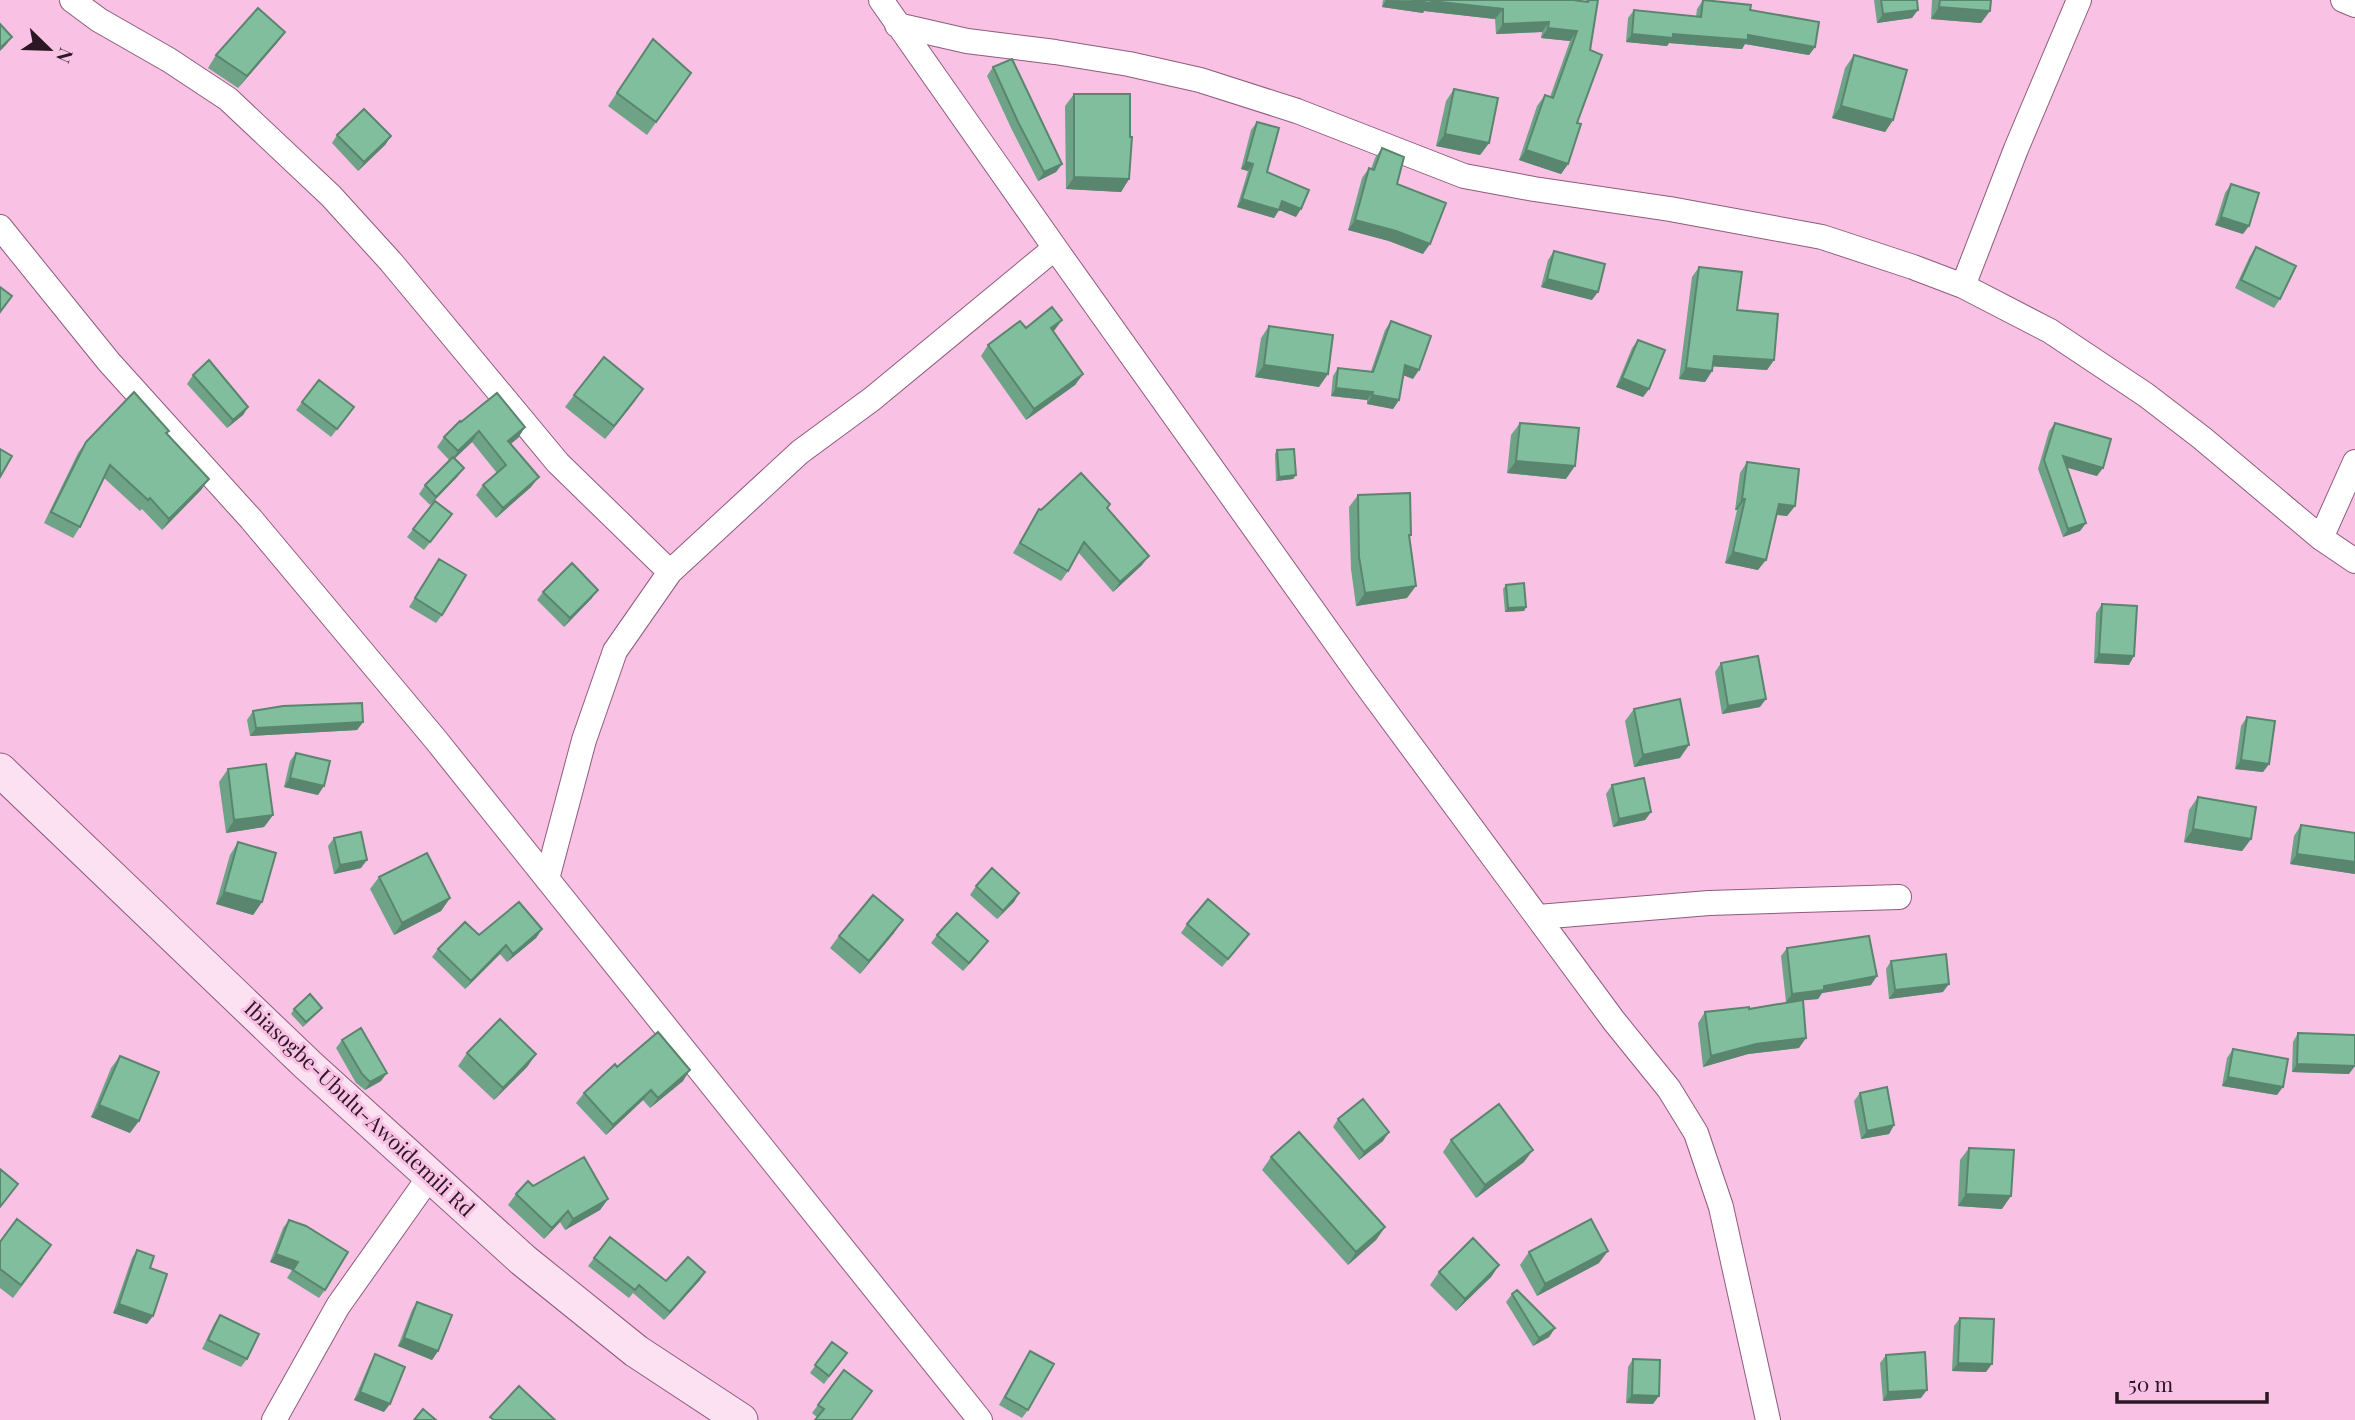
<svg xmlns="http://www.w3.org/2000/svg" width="2355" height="1420" font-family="'Playfair Display',serif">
	<rect width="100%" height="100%" fill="#f9c1e4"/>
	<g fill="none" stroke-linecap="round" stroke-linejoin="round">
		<g stroke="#8e5c7d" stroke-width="26">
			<path id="street" d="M72 0 99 20 169 60 228 99 331 196 391 262 558 463 670 572
				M881 0 1055 248 1364 682 1614 1021 1669 1089 1696 1133 1721 1207 1768 1420
				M2343 0 2355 5
				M897 25 967 41 1055 52 1129 64 1200 80 1297 111 1464 176 1534 189 1670 209 1822 237 1913 267 1963 286 2050 331 2146 395 2202 438 2321 538 2355 561
				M0 227 109 362 251 519 436 740 980 1420
				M1963 286 2016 149 2079 0
				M2321 538 2355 462
				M547 879 584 740 615 651 670 572 800 452 872 399 1055 248
				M1538 917 1709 903 1899 897
				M274 1420 338 1306 430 1176"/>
		</g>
		<g stroke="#8e5c7d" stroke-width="35">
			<path id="secondary" d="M0 770 308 1065 523 1260 636 1351 741 1420"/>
		</g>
		<use href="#street" stroke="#fff" stroke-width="24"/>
		<use href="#secondary" stroke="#fbe1f2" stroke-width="33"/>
	</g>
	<path fill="#6ea387" d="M1383 0H1573L1585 1 1586 0H1598L1577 123 1568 164 1561 174 1519 160 1537 106 1545 95 1550 97 1570 41 1541 38 1542 32 1496 34 1495 19 1424 11 1423 13 1382 7Z
		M1703 0 1750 10 1815 47 1809 55 1745 44 1742 49 1669 43 1667 46 1626 42 1628 18 1634 10 1696 17 1697 9Z
		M1874 0H1917L1912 18 1877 23Z
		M1932 0H1991L1981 23 1931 19Z
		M285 32 276 44 238 88 208 68 216 55Z
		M653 39 691 73 647 135 608 106Z
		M1854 55 1893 120 1885 132 1832 118 1845 68Z
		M993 67 1062 164 1056 172 1038 181 1012 130 987 76Z
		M1454 89 1489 143 1480 155 1436 146 1446 101Z
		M1074 94 1129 179 1121 192 1066 189 1065 106Z
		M1257 122 1267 172 1296 217 1279 210 1274 218 1237 207 1248 171 1241 169 1251 130Z
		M337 135 391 136 385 145 358 171 332 143Z
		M1382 148 1397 184 1423 254 1389 241 1348 230 1362 178 1369 168 1371 169 1375 158Z
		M2231 184 2243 234 2215 225 2225 193Z
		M2256 247 2280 299 2274 308 2235 288 2250 256Z
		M1554 251 1592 300 1541 287 1548 260Z
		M1699 267 1737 310 1774 360 1767 370 1712 366V371L1705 382 1679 379 1692 277Z
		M1391 321 1413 379 1404 375 1399 400 1393 409 1367 404V400L1331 396 1333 376 1338 368 1371 371 1385 330Z
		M1269 326 1319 387 1255 377 1261 338Z
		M1026 328 1054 331 1053 332 1083 374 1075 385 1026 420 981 356 988 345Z
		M1638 340 1649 389 1643 397 1616 387 1632 348Z
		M193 375 248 407 243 415 227 428 187 384Z
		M319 380 354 407 331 437 296 410Z
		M574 395 635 401 605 439 565 407Z
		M461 422 525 427 518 438 510 444 531 487 496 518 476 495 483 485 497 473 472 442 454 459 458 476 430 505 419 494 425 485 449 460 437 447 444 437Z
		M1520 423 1566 479 1507 473 1511 435Z
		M2055 423 2097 476 2067 467 2086 523 2080 531 2063 537 2038 469 2049 431Z
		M167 433 209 479 201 490 162 530 142 509 140 511 104 478 80 527 73 538 44 523 78 453 86 442Z
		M1277 450 1296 475 1293 479 1276 481 1275 454Z
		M1747 462 1795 506 1787 516 1776 515 1758 570 1725 563 1737 510H1735L1740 473Z
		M1358 495 1409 538 1407 598 1356 606 1351 569 1349 507Z
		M435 501 452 514 424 550 407 537Z
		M1110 504 1108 508 1142 565 1113 592 1078 552 1068 571 1061 581 1013 553 1039 509 1041 510Z
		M439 559 442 615 436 623 409 607Z
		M1506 585 1526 607 1524 611 1505 612 1503 589Z
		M543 592 592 598 564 627 537 600Z
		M2102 604 2129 665 2094 663 2096 613Z
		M1721 663 1760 707 1722 714 1715 672Z
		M1634 709 1680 758 1634 767 1625 721Z
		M253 711 363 722 357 730 250 736 247 720Z
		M2247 717 2269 764 2263 772 2235 769 2241 726Z
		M296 753 318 795 284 787 290 761Z
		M228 769 273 815 264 827 226 833 219 782Z
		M1612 785 1651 812 1645 820 1613 827 1606 794Z
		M2198 797 2251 839 2242 851 2184 842 2189 810Z
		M2301 825 2355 833V874L2290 864 2294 836Z
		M334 838 361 868 334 874 328 846Z
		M238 842 262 902 253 915 216 904 230 855Z
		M379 877 450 898 441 911 394 935 370 889Z
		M976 886 1019 893 1014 902 997 919 970 895Z
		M1187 924 1249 934 1222 967 1181 933Z
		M542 929 536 938 507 962 500 954 465 989 432 957 438 949Z
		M894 933 860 974 830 948 839 936Z
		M937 935 988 941 963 971 931 943Z
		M1787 948 1871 985 1822 993 1818 999 1803 1000 1799 1048 1748 1054 1703 1067 1698 1023 1705 1012 1749 1009 1796 1001 1786 1002 1781 956Z
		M1891 961 1943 992 1889 999 1886 969Z
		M322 1008 319 1012 303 1027 291 1014 294 1009Z
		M2298 1033 2349 1074 2292 1072 2293 1042Z
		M342 1040 381 1081 365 1090 356 1083 336 1048Z
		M2233 1049 2277 1095 2222 1086 2227 1058Z
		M467 1053 536 1054 527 1067 494 1100 458 1066Z
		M120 1056 130 1133 91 1117 111 1068Z
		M617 1067 683 1081 650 1108 643 1100 606 1135 576 1103 584 1093Z
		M1860 1093 1894 1125 1889 1134 1861 1139 1854 1101Z
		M1338 1119 1383 1141 1359 1160 1333 1127Z
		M1451 1140 1524 1162 1476 1198 1443 1152Z
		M1969 1148 2002 1209 1958 1206 1960 1160Z
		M1271 1157 1385 1227 1376 1240 1348 1265 1262 1170Z
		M533 1186 608 1199 600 1210 565 1230 560 1222 544 1239 508 1205 516 1194Z
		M289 1220 325 1290 319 1298 287 1278 292 1270 270 1262 283 1228Z
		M610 1237 666 1281 700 1280 664 1320 633 1293 629 1298 588 1266Z
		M0 1242 43 1258 13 1298 0 1288Z
		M137 1250 150 1268 147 1324 113 1313 132 1258Z
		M1529 1252 1599 1263 1537 1296 1520 1265Z
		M1499 1265 1491 1277 1456 1311 1430 1285 1439 1272Z
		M1512 1294 1555 1328 1549 1337 1533 1346 1506 1302Z
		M417 1302 438 1351 432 1360 398 1346 412 1310Z
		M220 1315 247 1359 241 1367 202 1349 214 1324Z
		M1960 1318 1986 1372 1952 1371 1954 1326Z
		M832 1342 847 1353 824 1384 810 1373Z
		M1030 1351 1028 1410 1022 1418 999 1405 1025 1359Z
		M375 1354 384 1412 354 1400 370 1363Z
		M1886 1355 1921 1398 1883 1401 1880 1363Z
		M1633 1359 1653 1404 1626 1403 1628 1367Z
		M844 1370 872 1391 817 1417 812 1413Z"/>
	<path fill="#5a856e" d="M1386 0 1431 1 1503 9 1495 19 1424 11 1423 13 1382 7Z
		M1939 7 1990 11 1981 23 1931 19Z
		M1918 10 1912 18 1877 23 1883 14Z
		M1549 22 1542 32 1496 34 1503 24Z
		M1548 28 1577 31 1570 41 1541 38Z
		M285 32 276 44 238 88 247 76Z
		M1632 34 1748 35 1815 47 1809 55 1745 44 1742 49 1669 43 1667 46 1626 42Z
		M12 37 6 45 0 51V48Z
		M1841 106 1893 120 1885 132 1832 118Z
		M1445 134 1489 143 1480 155 1436 146Z
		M391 136 385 145 358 171 364 162Z
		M1526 150 1568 164 1561 174 1519 160Z
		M1246 162 1253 164 1248 171 1241 169Z
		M1062 164 1056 172 1038 181 1044 172Z
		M1074 177 1129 179 1121 192 1066 189Z
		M1242 199 1279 210 1274 218 1237 207Z
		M1282 201 1301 209 1296 217 1277 209Z
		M2221 217 2249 226 2243 234 2215 225Z
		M1355 220 1396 231 1430 244 1423 254 1389 241 1348 230Z
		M1547 279 1598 292 1592 300 1541 287Z
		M1062 320 1054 331 1043 339 1051 328Z
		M1714 356 1774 360 1767 370 1707 366Z
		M1264 365 1328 374 1319 387 1255 377Z
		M1405 365 1419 370 1413 379 1400 374Z
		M1686 368 1712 371 1705 382 1679 379Z
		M1083 374 1075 385 1026 420 1034 409Z
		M1622 378 1649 389 1643 397 1616 387Z
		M1336 388 1373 392 1367 400 1331 396Z
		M643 389 635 401 605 439 614 426Z
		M1372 395 1399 400 1393 409 1367 404Z
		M248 407 243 415 227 428 233 420Z
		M525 427 518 438 501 452 508 441Z
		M479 431 472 442 451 462 458 451Z
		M2063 456 2103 468 2097 476 2057 465Z
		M1516 461 1575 466 1566 479 1507 473Z
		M464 468 458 476 430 505 436 497Z
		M1296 475 1293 479 1276 481 1279 477Z
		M539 477 531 487 496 518 503 508Z
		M209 479 201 490 162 530 169 519Z
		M1742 499H1745L1737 510H1735Z
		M1779 504 1795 506 1787 516 1772 514Z
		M2086 523 2080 531 2063 537 2068 529Z
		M1733 552 1766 560 1758 570 1725 563Z
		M1149 556 1142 565 1113 592 1120 582Z
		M1416 586 1407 598 1356 606 1365 593Z
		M598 590 592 598 564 627 570 618Z
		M1526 607 1524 611 1505 612 1508 608Z
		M2099 654 2134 656 2129 665 2094 663Z
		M1766 699 1760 707 1722 714 1728 706Z
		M363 722 357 730 250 736 256 728Z
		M1689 745 1680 758 1634 767 1643 755Z
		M2241 760 2269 764 2263 772 2235 769Z
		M290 778 324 786 318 795 284 787Z
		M1651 812 1645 820 1613 827 1619 819Z
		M273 815 264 827 226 833 234 820Z
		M2193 829 2251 839 2242 851 2184 842Z
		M2297 854 2355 862V874L2290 864Z
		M367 860 361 868 334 874 340 865Z
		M224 892 262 902 253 915 216 904Z
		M1019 893 1014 902 997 919 1003 911Z
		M450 898 441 911 394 935 402 923Z
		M903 920 894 933 860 974 869 961Z
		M542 929 536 938 507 962 513 954Z
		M988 941 982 949 963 971 969 963Z
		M506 945 500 954 465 989 471 981Z
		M1877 976 1871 985 1822 993 1818 999 1786 1002 1792 994 1824 986Z
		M1949 984 1943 992 1889 999 1895 990Z
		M1806 1038 1799 1048 1748 1054 1703 1067 1711 1056 1756 1044Z
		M536 1054 527 1067 494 1100 503 1088Z
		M2297 1064 2355 1066 2349 1074 2292 1072Z
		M690 1070 683 1081 650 1108 658 1098Z
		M387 1073 381 1081 365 1090 370 1082Z
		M2228 1077 2283 1087 2277 1095 2222 1086Z
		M651 1090 643 1100 606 1135 613 1125Z
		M99 1105 139 1121 130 1133 91 1117Z
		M1894 1125 1889 1134 1861 1139 1867 1131Z
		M1389 1132 1383 1141 1359 1160 1364 1152Z
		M1533 1150 1524 1162 1476 1198 1485 1185Z
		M1966 1194 2011 1196 2002 1209 1958 1206Z
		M608 1199 600 1210 565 1230 573 1219Z
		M568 1211 560 1222 544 1239 552 1228Z
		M1385 1227 1376 1240 1348 1265 1356 1252Z
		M1608 1251 1599 1263 1537 1296 1545 1284Z
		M276 1254 298 1262 292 1270 270 1262Z
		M1499 1265 1491 1277 1456 1311 1465 1299Z
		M705 1272 700 1280 664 1320 670 1312Z
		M119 1304 153 1316 147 1324 113 1313Z
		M1555 1328 1549 1337 1533 1346 1539 1338Z
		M404 1338 438 1351 432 1360 398 1346Z
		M1958 1363 1992 1364 1986 1372 1952 1371Z
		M1927 1390 1921 1398 1883 1401 1888 1392Z
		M360 1392 390 1404 384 1412 354 1400Z
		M1632 1395 1659 1396 1653 1404 1626 1403Z"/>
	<path fill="#80be9d" stroke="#5a856e" stroke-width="2" d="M1412 0H1573L1588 2 1589 0H1598L1590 50 1602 55 1577 123 1581 124 1568 164 1526 150 1545 95 1553 98 1577 31 1548 28 1549 22 1503 24V9L1431 1 1430 3Z
		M1703 0 1751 5 1750 10 1819 22 1815 47 1748 35V40L1673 34V38L1632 34 1634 10 1701 17Z
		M1881 0H1917L1918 10 1883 14Z
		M1940 0H1991L1990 11 1939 7Z
		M258 8 285 32 247 76 216 55Z
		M0 24 12 37 0 48Z
		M653 39 691 73 656 122 617 93Z
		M1854 55 1907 70 1893 120 1841 106Z
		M1012 59 1062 164 1044 172 1018 122 993 67Z
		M1454 89 1498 98 1489 143 1445 134Z
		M1074 94H1130V137H1132L1129 179 1074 177Z
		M364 109 391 136 364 162 337 135Z
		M1257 122 1279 128 1267 172 1309 190 1301 209 1282 201 1279 210 1242 199 1253 164 1246 162Z
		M1382 148 1404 157 1397 184 1446 203 1430 244 1396 231 1355 220 1369 168 1374 170Z
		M2231 184 2259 193 2249 226 2221 217Z
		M2256 247 2296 266 2280 299 2241 280Z
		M1554 251 1605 264 1598 292 1547 279Z
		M1699 267 1742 272 1737 310 1778 314 1774 360 1714 356 1712 371 1686 368Z
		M0 287 12 296 0 312Z
		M1052 307 1062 320 1051 328 1083 374 1034 409 988 345 1020 321 1026 328Z
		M1391 321 1431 336 1419 370 1405 365 1399 400 1372 395 1373 392 1336 388 1338 368 1373 372Z
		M1269 326 1333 335 1328 374 1264 365Z
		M1638 340 1665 350 1649 389 1622 378Z
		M604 357 643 389 614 426 574 395Z
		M209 360 248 407 233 420 193 375Z
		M319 380 354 407 337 429 302 402Z
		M134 392 169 431 166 433 209 479 169 519 150 498 148 500 110 465 80 527 51 512 86 442Z
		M497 393 525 427 508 441 539 477 503 508 483 485 506 465 479 431 458 451 444 437 460 421 461 422Z
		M1520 423 1579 428 1575 466 1516 461Z
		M2055 423 2111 439 2103 468 2063 456 2086 523 2068 529 2044 460Z
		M0 449 12 456 0 477Z
		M1294 449 1296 475 1279 477 1277 450Z
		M453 457 464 468 436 497 425 485Z
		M1747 462 1799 469 1795 506 1779 504 1766 560 1733 552 1745 499H1742Z
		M1081 473 1110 504 1107 508 1149 556 1120 582 1084 542 1068 571 1020 543 1039 509 1041 510Z
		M1410 493 1411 535H1409L1416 586 1365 593 1359 557 1358 495Z
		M435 501 452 514 430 542 413 529Z
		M439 559 466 575 442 615 415 598Z
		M572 563 598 590 570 618 543 592Z
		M1524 583 1526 607 1508 608 1506 585Z
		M2102 604 2137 606 2134 656 2099 654Z
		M1758 656 1766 699 1728 706 1721 663Z
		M1680 699 1689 745 1643 755 1634 709Z
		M362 703 363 722 256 728 253 711 283 706Z
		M2247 717 2275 721 2269 764 2241 760Z
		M296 753 330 761 324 786 290 778Z
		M266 764 273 815 234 820 228 769Z
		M1644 778 1651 812 1619 819 1612 785Z
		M2198 797 2256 807 2251 839 2193 829Z
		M2301 825 2355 833V862L2297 854Z
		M361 832 367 860 340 865 334 838Z
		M238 842 276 853 262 902 224 892Z
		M427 853 450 898 402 923 379 877Z
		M992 868 1019 893 1003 911 976 886Z
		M873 895 903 920 869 961 839 936Z
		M1208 899 1249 934 1228 959 1187 924Z
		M519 902 542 929 513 954 506 945 471 981 438 949 465 922 479 935Z
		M957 913 988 941 969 963 937 935Z
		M1869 936 1877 976 1824 986V990L1792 994 1787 948Z
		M1946 954 1949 984 1895 990 1891 961Z
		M310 994 322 1008 306 1022 294 1009Z
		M1803 1000 1806 1038 1756 1044 1711 1056 1705 1012 1749 1007V1009Z
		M500 1019 536 1054 503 1088 467 1053Z
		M361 1028 387 1073 370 1082 362 1074 342 1040Z
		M658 1032 690 1070 658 1098 651 1090 613 1125 584 1093 615 1064 617 1067Z
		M2298 1033 2355 1035V1066L2297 1064Z
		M2233 1049 2288 1059 2283 1087 2228 1077Z
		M120 1056 159 1072 139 1121 99 1105Z
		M1887 1087 1894 1125 1867 1131 1860 1093Z
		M1363 1099 1389 1132 1364 1152 1338 1119Z
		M1499 1104 1533 1150 1485 1185 1451 1140Z
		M1299 1132 1385 1227 1356 1252 1271 1157Z
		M1969 1148 2014 1150 2011 1196 1966 1194Z
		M584 1157 608 1199 573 1219 568 1211 552 1228 516 1194 528 1181 533 1186Z
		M0 1169 18 1184 0 1207Z
		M17 1219 51 1245 21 1285 0 1269V1242Z
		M1591 1219 1608 1251 1545 1284 1529 1252Z
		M289 1220 306 1226 348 1252 325 1290 293 1270 298 1262 276 1254Z
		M610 1237 666 1281 688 1257 705 1272 670 1312 639 1285 635 1290 594 1258Z
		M1473 1238 1499 1265 1465 1299 1439 1272Z
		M137 1250 154 1256 150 1268 167 1274 153 1316 119 1304Z
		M1517 1290 1555 1328 1539 1338 1512 1294Z
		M417 1302 452 1315 438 1351 404 1338Z
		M220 1315 259 1334 247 1359 208 1340Z
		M1960 1318 1994 1319 1992 1364 1958 1363Z
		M832 1342 847 1353 829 1376 815 1365Z
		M1030 1351 1054 1364 1028 1410 1005 1397Z
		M1925 1352 1927 1390 1888 1392 1886 1355Z
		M375 1354 405 1367 390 1404 360 1392Z
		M1633 1359 1660 1360 1659 1396 1632 1395Z
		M844 1370 872 1391 851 1420H815L824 1409 818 1405Z
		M519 1386 555 1420H494L490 1417Z
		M423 1409 436 1420H414Z"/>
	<g text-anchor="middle" stroke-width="6" stroke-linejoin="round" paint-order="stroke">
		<g font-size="21" fill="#2b1724" stroke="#f9c1e4">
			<text transform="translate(359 1109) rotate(43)" y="7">Ibiasogbe-Ubulu-Awoidemili Rd</text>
		</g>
	</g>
	<g transform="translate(49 49) rotate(113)" stroke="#f9c1e4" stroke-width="5" paint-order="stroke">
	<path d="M0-5L12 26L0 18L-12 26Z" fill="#2b1724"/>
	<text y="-10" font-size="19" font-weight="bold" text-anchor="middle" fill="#2b1724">N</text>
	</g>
	<path d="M2117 1392v10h150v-10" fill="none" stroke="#2b1724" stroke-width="3.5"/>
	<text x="2128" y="1392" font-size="21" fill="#2b1724" stroke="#f9c1e4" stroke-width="5" paint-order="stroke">50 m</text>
</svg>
